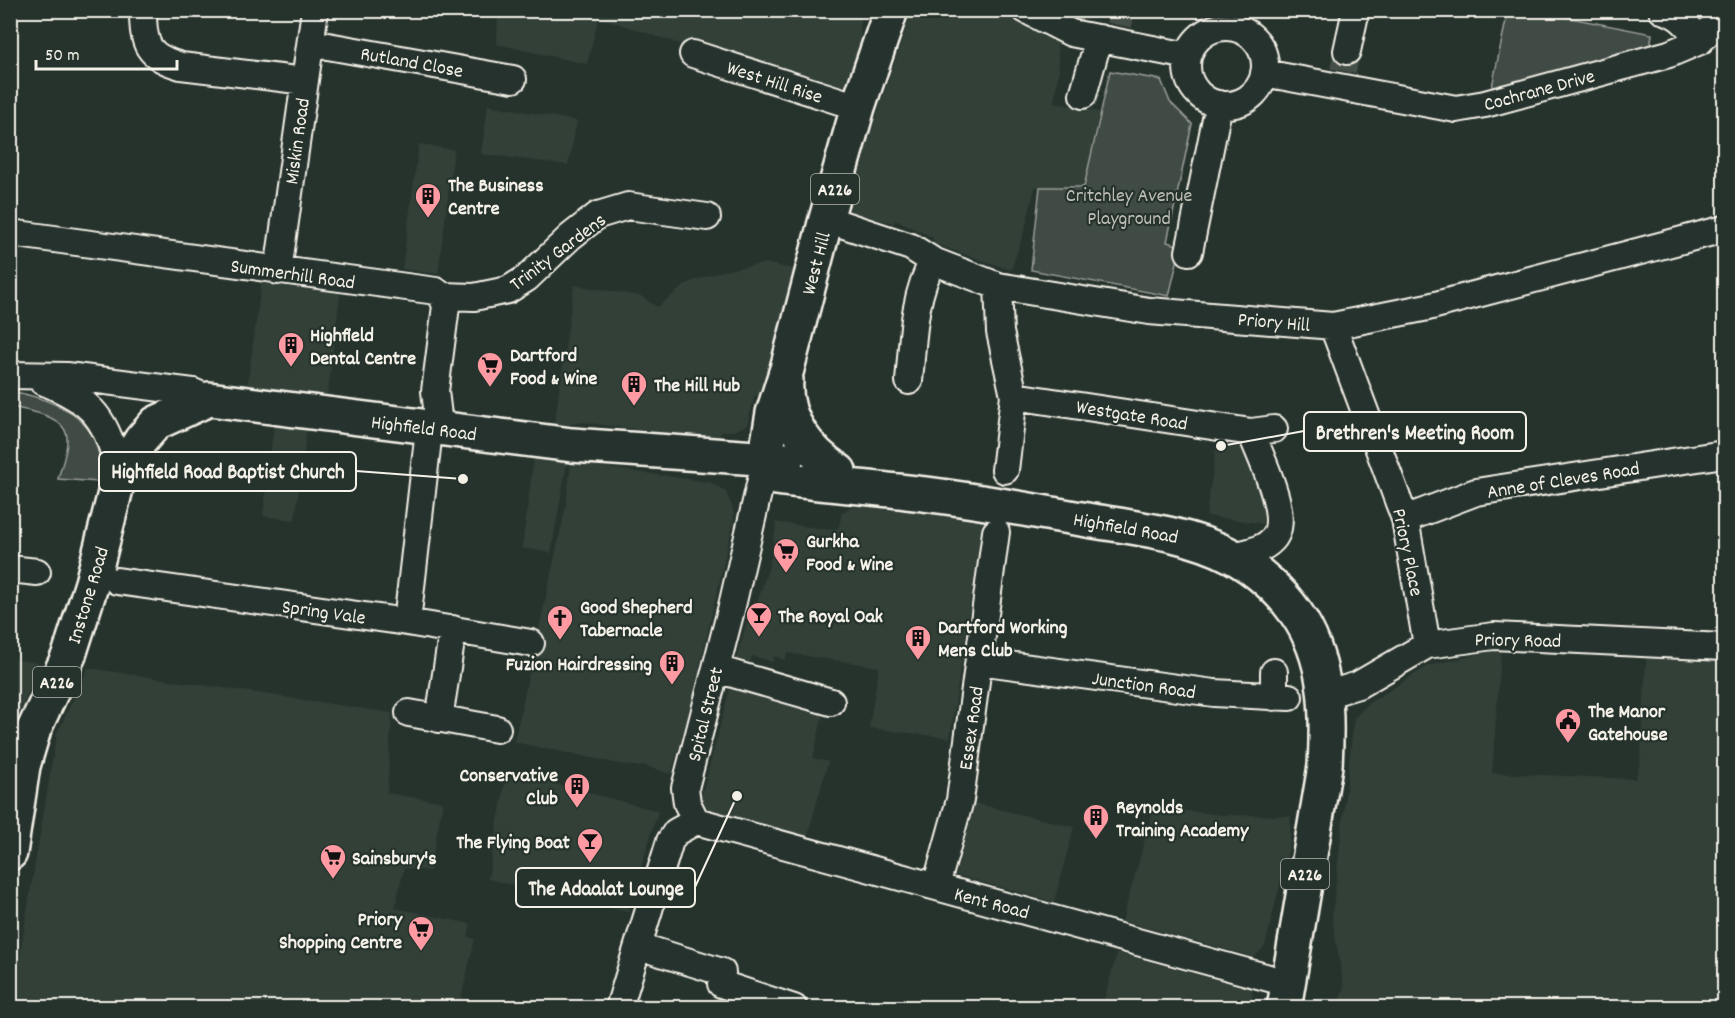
<svg xmlns="http://www.w3.org/2000/svg" width="1735" height="1018" font-family="Dekko,sans-serif">
	<rect width="100%" height="100%" fill="#26332d"/>
	<filter id="ink" filterUnits="userSpaceOnUse"><feTurbulence type="fractalNoise" baseFrequency=".0167" numOctaves="2"/><feDisplacementMap in="SourceGraphic" scale="12" xChannelSelector="R" yChannelSelector="G"/><feConvolveMatrix kernelMatrix="1 2 1 2 8 2 1 2 1" color-interpolation-filters="sRGB"/></filter>
	<g filter="url(#ink)">
		<path fill="#333f39" d="M498 11H863L860 25 861 44 848 94 763 72 599 17 587 64 497 44Z
			M912 11H1011L1024 16 1052 35 1057 43 1059 70 1054 102 1099 112 1084 188 1035 187 1025 229 1011 270 935 244 932 237 895 220 894 223 876 219 852 212 848 207 847 202Z
			M488 105 577 121 568 165 481 154Z
			M419 144 454 150 438 274 402 269Z
			M766 263 801 271 762 397 755 395 747 425 734 431H723L717 437 675 435 583 422 554 427 574 285 641 296 657 307 688 283 722 271Z
			M262 278 341 288 327 398 247 388Z
			M274 423 307 427 295 520 263 516Z
			M1217 442 1244 446 1268 513 1266 524 1206 516Z
			M534 457 567 462 551 553 522 548Z
			M571 463 710 482 726 492 733 508 734 519 719 584 685 729 671 774 642 765 641 767 615 763 514 742 566 506Z
			M882 505 983 520 950 738 869 728 879 667 787 653 785 660 774 656 773 662 752 656 749 666 735 662 748 618 752 619 770 562 776 525 774 522 832 530 839 527 842 512 851 507Z
			M1647 647 1724 651V1007H1336L1344 988 1332 917 1354 718 1369 703 1428 666 1488 652H1501L1492 773 1635 779 1640 764Z
			M11 659 47 664 26 698 11 735Z
			M88 668 392 713 387 793 443 802 430 871 404 868 395 908 471 924 468 937 475 939 459 1007H11L57 733Z
			M732 680 824 709 813 758 828 762 807 838 708 810 701 798Z
			M507 771 658 811 628 912 488 879Z
			M974 803 1074 827 1054 902 956 875Z
			M1154 807 1222 815 1291 816 1290 843 1265 946 1254 957 1122 921Z
			M1117 953 1251 989 1253 994 1250 1007H1102Z"/>
		<path fill="#414b45" stroke="#9a9e96" stroke-width="1.5" d="M1508 11H1535L1652 34 1649 55 1490 96Z
			M1110 71 1161 80 1170 102 1192 124 1167 242 1181 246 1169 296 1031 270 1040 187H1084Z
			M11 391C61 401 108 422 99 482L58 479C61 467 67 453 67 441 69 416 29 411 11 407Z"/>
		<g fill="none" stroke-linecap="round" stroke-linejoin="round">
			<path stroke="#455049" stroke-width="26" stroke-dasharray="26 13" stroke-linecap="butt" d="M1119 25 1122 10
				M1343 71 1347 51"/>
			<g stroke="#f4f1e8" stroke-width="30">
				<path id="minor" d="M143 10C143 45 147 56 181 66L305 81
					M1026 10 1071 33 1188 56
					M1662 10C1681 15 1688 26 1700 41
					M1187 66a39 39 0 1 1 78 0a39 39 0 1 1-78 0Z
					M311 43 513 79
					M1347 51 1356 10
					M693 54 858 107
					M1264 73 1456 109 1485 104 1669 54 1700 41 1724 14
					M1083 95 1099 38
					M826 219 911 247 933 261 998 286 1149 311 1333 326 1428 307 1724 229
					M10 233 436 291 442 296 446 306 435 391 438 416 436 428 428 439 407 622
					M1189 252 1219 104
					M278 271 315 10
					M998 286 1000 332 1014 396 1005 470
					M442 296 474 297 508 290 527 278 570 237 598 215 628 206 707 217
					M1333 326 1405 519 1427 645
					M10 375 67 376 193 392 209 399
					M42 381C96 403 105 418 120 473
					M909 381C913 340 913 297 933 261
					M1014 396 1251 432 1274 429
					M1405 519 1476 492 1724 454
					M1232 556C1245 553 1261 551 1271 541 1294 521 1260 457 1251 432
					M10 569 37 572
					M117 581 407 622 531 643
					M979 661 1214 693 1289 697
					M716 669 831 702
					M1325 695 1358 685 1427 645 1494 636 1724 647
					M1274 697V672
					M409 713 497 729
					M439 719 453 629
					M696 821 1287 983
					M696 821 687 803 685 788 732 606 764 467
					M936 886 960 800 996 532
					M638 946 722 972 721 984 794 1008
					M619 1008 670 841 676 832 696 821"/>
			</g>
			<g stroke="#f4f1e8" stroke-width="38">
				<path id="major" d="M891 10 858 107 826 219 787 369 773 413 764 467 769 474 776 478C820 484 863 487 907 492 967 498 1027 510 1087 520 1136 528 1187 533 1232 556 1256 569 1280 590 1296 613 1328 658 1328 713 1325 766L1284 1008
					M786 380C783 419 808 451 839 471
					M10 853 23 766 34 729 69 655 92 583 120 473 141 440 156 423 209 399 572 445 786 460"/>
			</g>
			<use href="#minor" stroke="#26332d" stroke-width="26"/>
			<use href="#major" stroke="#26332d" stroke-width="33"/>
		</g>
	</g>
	<defs>
		<g id="building-pin" transform="scale(1.35)"><path d="M0 17L-7.5 6A9.5 9.5 0 1 1 7.5 6Z" fill="#ff9aa2" stroke="#26332d"/><path d="M-4-6H4V6H1V3H-1V6H-4ZM-2.5-4.3h1.7v1.8h-1.7ZM.8-4.3h1.7v1.8H.8ZM-2.5-1h1.7V.8h-1.7ZM.8-1h1.7V.8H.8Z" fill="#111"/></g>
		<g id="supermarket-pin" transform="scale(1.35)"><path d="M0 17L-7.5 6A9.5 9.5 0 1 1 7.5 6Z" fill="#ff9aa2" stroke="#26332d"/><path d="M-6-5.5h2.5l.6 2H6L4.5 2H-2.5L-4.4-4H-6ZM-1.5 3.2a1.3 1.3 0 1 0 .1 0ZM3 3.2a1.3 1.3 0 1 0 .1 0Z" fill="#111"/></g>
		<g id="bar-pin" transform="scale(1.35)"><path d="M0 17L-7.5 6A9.5 9.5 0 1 1 7.5 6Z" fill="#ff9aa2" stroke="#26332d"/><path d="M-6-5H6L.8 .8V4.5H3.5V6h-7V4.5H-.8V.8Z" fill="#111"/></g>
		<g id="church-pin" transform="scale(1.35)"><path d="M0 17L-7.5 6A9.5 9.5 0 1 1 7.5 6Z" fill="#ff9aa2" stroke="#26332d"/><path d="M-1.2-6h2.4v3.5h3.3v2.4h-3.3V6h-2.4V-.1h-3.3v-2.4h3.3Z" fill="#111"/></g>
		<g id="civic-pin" transform="scale(1.35)"><path d="M0 17L-7.5 6A9.5 9.5 0 1 1 7.5 6Z" fill="#ff9aa2" stroke="#26332d"/><path d="M-.6-6.5H3V-4.5H.6V-3L4-1V1h2V6H-6V1h2V-1L-.6-3ZM-1.2 2.5V6h2.4V2.5Z" fill="#111"/></g>
	</defs>
	<g fill-rule="evenodd">
		<use href="#building-pin" x="428" y="196"/>
		<use href="#building-pin" x="291" y="345"/>
		<use href="#supermarket-pin" x="490" y="365"/>
		<use href="#building-pin" x="634" y="384"/>
		<use href="#supermarket-pin" x="786" y="551"/>
		<use href="#bar-pin" x="759" y="615"/>
		<use href="#church-pin" x="560" y="618"/>
		<use href="#building-pin" x="918" y="638"/>
		<use href="#building-pin" x="672" y="663"/>
		<use href="#civic-pin" x="1568" y="721"/>
		<use href="#building-pin" x="577" y="786"/>
		<use href="#building-pin" x="1096" y="817"/>
		<use href="#bar-pin" x="590" y="841"/>
		<use href="#supermarket-pin" x="333" y="857"/>
		<use href="#supermarket-pin" x="421" y="929"/>
	</g>
	<g text-anchor="middle" stroke-width="4.5" stroke-linejoin="round" paint-order="stroke">
		<g fill="#26332d" stroke="#b6b8b0" stroke-width="1.5">
			<rect x="811" y="174" width="48" height="30" rx="4.5"/>
			<rect x="33" y="667" width="48" height="30" rx="4.5"/>
			<rect x="1281" y="859" width="48" height="30" rx="4.5"/>
		</g>
		<g font-size="18" font-weight="bold" fill="#f4f1e8">
			<text x="835" y="195">A226</text>
			<text x="57" y="688">A226</text>
			<text x="1305" y="880">A226</text>
		</g>
		<g font-size="20" fill="#f4f1e8" stroke="#26332d">
			<text transform="translate(412 61) rotate(10)" y="7">Rutland Close</text>
			<text transform="translate(775 81) rotate(18)" y="7">West Hill Rise</text>
			<text transform="translate(1539 89) rotate(-15)" y="7">Cochrane Drive</text>
			<text transform="translate(296 141) rotate(-82)" y="7">Miskin Road</text>
			<text transform="translate(557 251) rotate(-37)" y="7">Trinity Gardens</text>
			<text transform="translate(815 263) rotate(-75)" y="7">West Hill</text>
			<text transform="translate(293 273) rotate(8)" y="7">Summerhill Road</text>
			<text transform="translate(1274 321) rotate(5)" y="7">Priory Hill</text>
			<text transform="translate(1132 414) rotate(9)" y="7">Westgate Road</text>
			<text transform="translate(424 427) rotate(7)" y="7">Highfield Road</text>
			<text transform="translate(1563 479) rotate(-9)" y="7">Anne of Cleves Road</text>
			<text transform="translate(1126 527) rotate(10)" y="7">Highfield Road</text>
			<text transform="translate(1409 552) rotate(78)" y="7">Priory Place</text>
			<text transform="translate(87 595) rotate(-73)" y="7">Instone Road</text>
			<text transform="translate(324 611) rotate(8)" y="7">Spring Vale</text>
			<text transform="translate(1518 639) rotate(1)" y="7">Priory Road</text>
			<text transform="translate(1144 684) rotate(8)" y="7">Junction Road</text>
			<text transform="translate(704 714) rotate(-76)" y="7">Spital Street</text>
			<text transform="translate(970 728) rotate(-82)" y="7">Essex Road</text>
			<text transform="translate(992 902) rotate(15)" y="7">Kent Road</text>
		</g>
		<g font-size="20" font-weight="bold" fill="#f4f1e8" stroke="#26332d" text-anchor="start">
			<text x="448" y="191">The Business<tspan x="448" dy="23">Centre</tspan></text>
			<text x="310" y="341">Highfield<tspan x="310" dy="23">Dental Centre</tspan></text>
			<text x="510" y="361">Dartford<tspan x="510" dy="23">Food &amp; Wine</tspan></text>
			<text x="654" y="391">The Hill Hub</text>
			<text x="806" y="547">Gurkha<tspan x="806" dy="23">Food &amp; Wine</tspan></text>
			<text x="580" y="613">Good Shepherd<tspan x="580" dy="23">Tabernacle</tspan></text>
			<text x="778" y="622">The Royal Oak</text>
			<text x="938" y="633">Dartford Working<tspan x="938" dy="23">Mens Club</tspan></text>
			<text x="652" y="670" text-anchor="end">Fuzion Hairdressing</text>
			<text x="1588" y="717">The Manor<tspan x="1588" dy="23">Gatehouse</tspan></text>
			<text x="558" y="781" text-anchor="end">Conservative<tspan x="558" dy="23">Club</tspan></text>
			<text x="1116" y="813">Reynolds<tspan x="1116" dy="23">Training Academy</tspan></text>
			<text x="570" y="848" text-anchor="end">The Flying Boat</text>
			<text x="352" y="864">Sainsbury's</text>
			<text x="402" y="925" text-anchor="end">Priory<tspan x="402" dy="23">Shopping Centre</tspan></text>
		</g>
		<g font-size="20" fill="#bebfb7" stroke="#26332d">
			<text x="1129" y="201">Critchley Avenue<tspan x="1129" dy="23">Playground</tspan></text>
		</g>
	</g>
	<path fill="none" stroke="#f4f1e8" stroke-width="2" d="M1221 446L1304 431M463 479L356 471M737 796L695 887"/>
	<g fill="#f4f1e8" stroke="#26332d" stroke-width="2">
		<circle cx="1221" cy="446" r="6"/>
		<circle cx="463" cy="479" r="6"/>
		<circle cx="737" cy="796" r="6"/>
	</g>
	<g fill="#26332d" stroke="#f4f1e8" stroke-width="2">
		<rect x="1304" y="412" width="222" height="39" rx="6"/>
		<rect x="99" y="452" width="257" height="39" rx="6"/>
		<rect x="516" y="868" width="179" height="39" rx="6"/>
	</g>
	<g font-size="21" text-anchor="middle" font-weight="bold" fill="#f4f1e8">
		<text x="1415" y="439">Brethren's Meeting Room</text>
		<text x="228" y="478">Highfield Road Baptist Church</text>
		<text x="606" y="895">The Adaalat Lounge</text>
	</g>
	<rect width="1735" height="1018" fill="none" stroke="#26332d" stroke-width="36"/>
	<rect x="18" y="18" width="1699" height="982" fill="none" stroke="#f4f1e8" stroke-width="2" filter="url(#ink)"/>
	<path d="M36 60v9h141v-9" fill="none" stroke="#f4f1e8" stroke-width="3"/>
	<text x="45" y="60" font-size="18" fill="#f4f1e8" stroke="#26332d" stroke-width="4.5" paint-order="stroke">50 m</text>
</svg>
